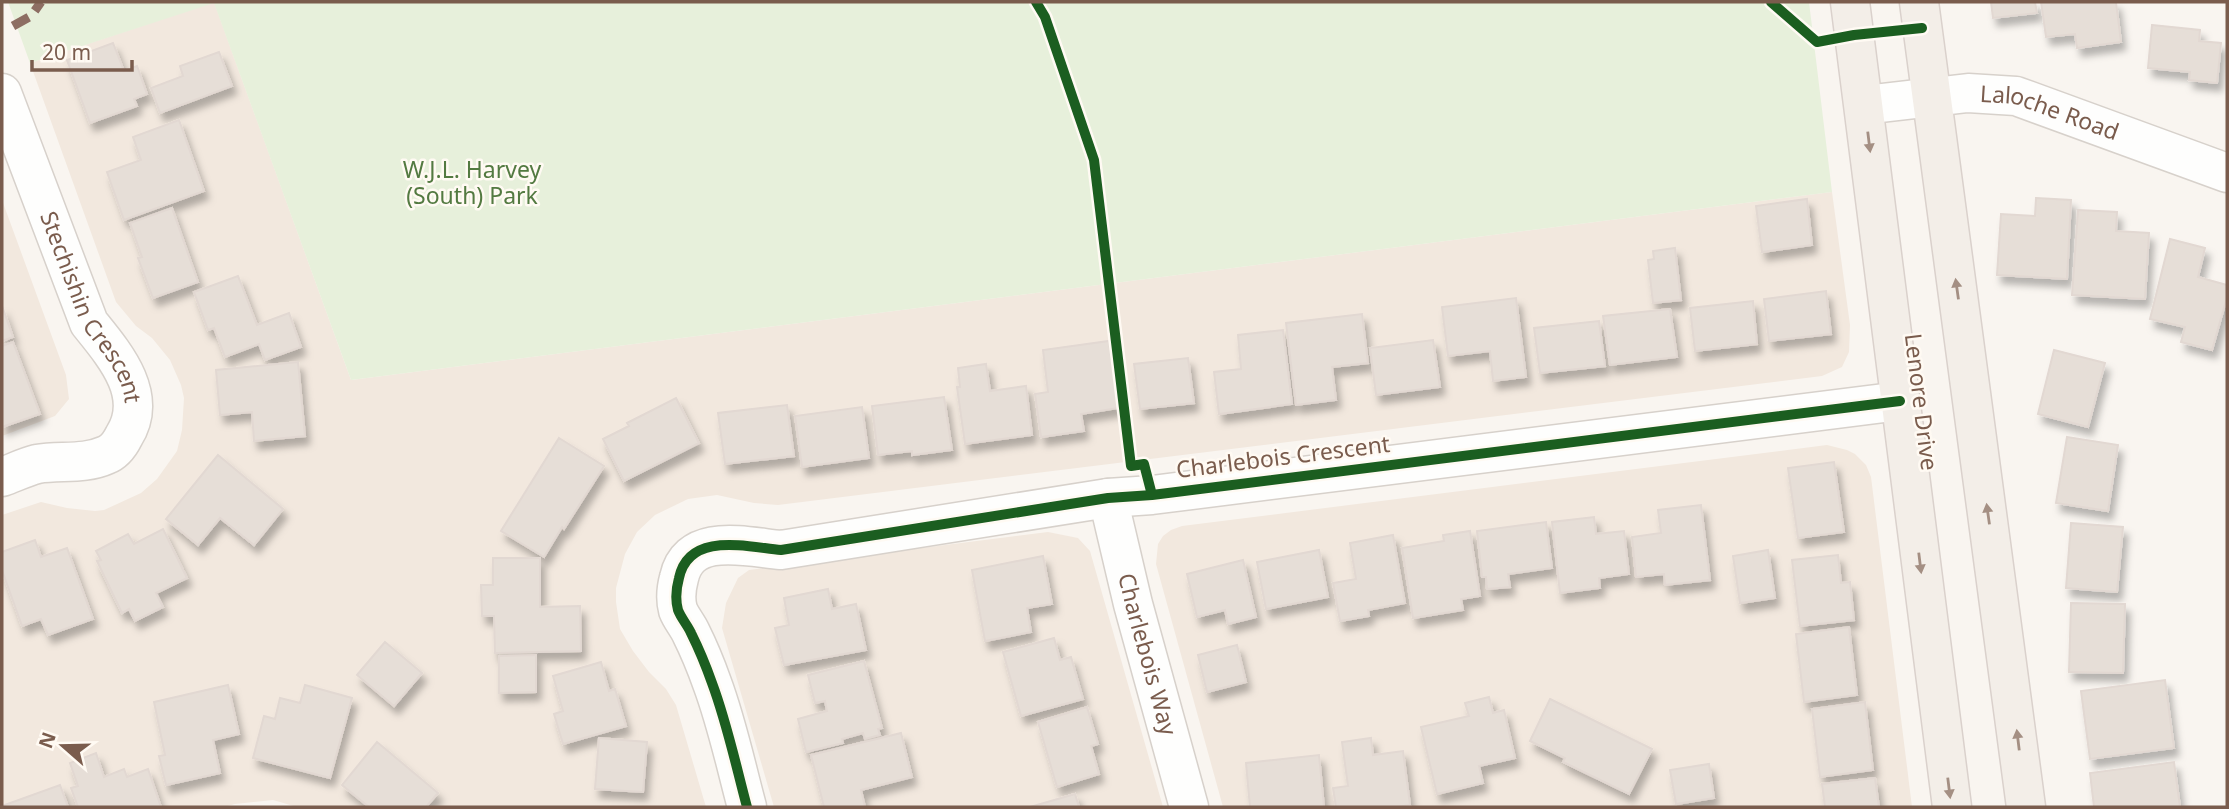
<svg xmlns="http://www.w3.org/2000/svg" width="2229" height="809" font-family="'Noto Sans',sans-serif">
	<defs>
		<filter id="shadow"><feDropShadow dx="4.5" dy="8" stdDeviation="3.5" flood-color="#0004"/></filter>
	</defs>
	<rect width="100%" height="100%" fill="#f9f5f0"/>
	<path fill="#f2e8de" d="M214 2 351 380 1832 192 1850 325 1849 352 1842 367 1822 376 778 505 754 503 717 495 688 499 655 515 637 532 625 554 616 588V602L620 629 633 651 649 672 666 689 676 705 706 807H297L273 800 235 804 224 807H2V515L41 502 67 508 95 511 104 510 141 493 157 479 177 451 182 430 184 398 181 385 170 360 152 338 136 326 116 302 30 63Z
		M2 200 66 375 69 399 55 416 2 436Z
		M1827 445 1847 450 1855 454 1866 465 1871 477 1912 807H1223L1156 564 1158 544 1163 536 1171 530 1182 526Z
		M1048 532 1078 538 1090 551 1163 807H774L722 628 726 603 738 578 749 570Z"/>
	<path fill="#e7f0db" d="M8 2H1809L1832 192 351 380 214 3 30 63Z"/>
	<path fill="#e6ded7" stroke="#e2d8d2" stroke-width="2" filter="url(#shadow)" d="M1991 2H2035L2037 13 1993 18Z
		M2041 2H2116L2121 42 2077 48 2075 34 2046 37Z
		M2152 25 2200 30 2199 41 2221 43 2217 83 2189 80 2190 72 2148 68Z
		M113 43 124 71 137 66 147 94 134 99 137 106 90 123 67 60Z
		M219 52 232 86 160 113 151 88 183 76 180 66Z
		M179 120 204 191 124 220 107 172 141 160 133 137Z
		M2036 198 2071 200 2067 279 1997 275 2001 214 2035 216Z
		M1807 199 1812 245 1762 252 1756 206Z
		M172 208 198 282 153 298 138 258 142 257 130 223Z
		M2078 210 2117 212 2116 231 2149 233 2145 299 2072 295Z
		M2170 239 2205 248 2198 277 2227 285V297L2212 350 2181 342 2185 327 2150 319Z
		M1675 248 1681 300 1653 303 1648 260 1654 259 1653 251Z
		M238 276 257 325 289 313 301 347 265 360 259 344 225 357 214 328 208 330 194 292Z
		M1826 291 1831 334 1769 341 1764 299Z
		M1516 298 1526 377 1493 381 1490 351 1448 356 1442 307Z
		M1753 301 1757 344 1695 351 1690 308Z
		M2 306 13 337 2 341Z
		M1670 309 1677 357 1610 365 1603 316Z
		M1362 314 1368 363 1332 367 1336 400 1296 405 1286 323Z
		M1599 321 1605 366 1540 373 1534 328Z
		M1283 330 1292 404 1219 414 1214 372 1241 369 1238 335Z
		M1433 340 1440 387 1376 395 1370 348Z
		M1109 341 1118 408 1081 414 1084 431 1041 437 1035 394 1048 392 1043 350Z
		M13 342 40 414 2 427V346Z
		M2054 350 2105 363 2088 427 2038 414Z
		M1188 358 1194 403 1140 409 1134 364Z
		M298 362 305 436 254 441 252 412 220 415 216 370Z
		M986 364 990 391 1026 386 1032 435 965 444 957 387H960L958 368Z
		M944 397 952 450 912 455V451L878 455 872 406Z
		M676 398 699 443 624 481 603 439 629 426 627 423Z
		M787 405 794 456 725 464 718 413Z
		M862 407 869 458 802 467 795 416Z
		M2067 437 2118 445 2108 511 2056 503Z
		M559 438 604 466 564 529 562 527 544 557 501 531Z
		M218 455 283 509 254 545 220 518 198 545 166 519Z
		M1834 462 1844 532 1798 538 1788 468Z
		M1701 505 1710 580 1665 585 1664 574 1636 577 1632 537 1661 533 1658 510Z
		M1594 517 1596 534 1624 531 1629 574 1599 578 1600 588 1560 593 1552 522Z
		M1546 522 1552 568 1508 574 1510 587 1487 589 1486 577H1482L1477 531Z
		M2071 523 2123 527 2117 592 2066 588Z
		M163 529 187 578 156 593 163 607 135 621 129 609 122 613 97 561 101 560 96 551 128 534 134 544Z
		M1470 531 1480 596 1461 599 1463 610 1413 618 1402 548 1444 541 1443 535Z
		M1393 535 1405 603 1368 610 1369 616 1340 621 1333 583 1356 579 1350 543Z
		M35 540 41 557 67 548 93 619 48 635 41 619 22 626 2 570V552Z
		M1319 550 1328 597 1266 609 1257 562Z
		M1768 550 1775 598 1740 603 1733 556Z
		M1838 555 1841 583 1850 582 1854 620 1800 626 1792 560Z
		M1043 556 1052 604 1027 608 1031 632 985 641 972 570Z
		M493 558H540V607L580 606 581 651 495 653 494 616H482L481 585H493Z
		M1243 560 1256 617 1228 624 1225 610 1197 617 1187 574Z
		M828 589 832 609 856 604 866 650 784 665 775 628 789 625 784 598Z
		M2071 603 2125 604 2123 673 2069 672Z
		M1849 627 1857 695 1804 702 1796 634Z
		M1054 638 1060 660 1071 657 1083 699 1021 716 1003 652Z
		M385 642 422 673 394 706 357 675Z
		M1237 645 1246 682 1207 692 1198 655Z
		M536 655V692L499 693V656Z
		M864 661 882 728 878 729 880 735 865 739 863 733 842 739 843 743 806 752 798 719 827 711 825 701 815 703 808 675Z
		M601 662 609 691 615 689 626 726 563 744 554 714 563 711 553 676Z
		M2165 680 2174 748 2090 759 2081 691Z
		M228 685 239 734 213 740 220 773 166 785 159 756 165 755 154 702Z
		M305 685 352 698 330 778 253 758 264 716 275 719 280 698 300 703Z
		M1489 697 1493 713 1504 710 1515 758 1479 766 1483 783 1437 794 1421 727 1469 716 1465 703Z
		M1550 699 1652 749 1629 794 1563 762 1565 758 1530 741Z
		M1865 702 1873 770 1820 777 1812 709Z
		M1087 707 1098 744 1091 746 1099 774 1057 787 1038 722Z
		M901 733 912 777 861 790 865 807H824L811 755Z
		M599 738 647 742 643 792 595 789Z
		M1371 738 1373 755 1403 751 1410 805 1396 807H1336L1333 788 1348 786 1342 742Z
		M377 742 438 793 426 807H369L342 785Z
		M96 753 104 777 124 769 127 777 148 769 161 807H78L71 788 78 786 70 763Z
		M1319 755 1324 807H1250L1246 763Z
		M2174 762 2180 807H2094L2090 773Z
		M1709 764 1714 798 1676 804 1670 770Z
		M1875 778 1879 807H1825L1822 784Z
		M60 785 68 807H2V806Z
		M1075 794 1079 807H1030Z"/>
	<g fill="none" stroke-linecap="round" stroke-linejoin="round">
		<g stroke="#d7d1cb" stroke-width="41">
			<g id="minor">
				<path id="s1" d="M2 93 89 323C114 354 150 395 124 436 120 444 114 452 106 455 84 465 60 460 37 464 25 467 13 473 2 477"/>
				<path id="s2" d="M1864 105 1968 93 2016 96 2227 173"/>
				<path id="s3" d="M1108 498 1133 604 1189 807"/>
				<path d="M747 807C736 766 727 723 712 683 706 666 699 649 691 633 688 626 681 618 678 610 675 599 676 589 679 578 689 531 747 547 781 550L1108 498 1152 495 1900 401"/>
			</g>
		</g>
		<g stroke="#dad1cc" stroke-width="41">
			<path id="major" d="M1850 2 1952 807
				M1919 2 2026 807"/>
		</g>
		<use href="#minor" stroke="#fefefd" stroke-width="38"/>
		<use href="#major" stroke="#f3eee8" stroke-width="38"/>
		<path stroke="#8d6e63" stroke-width="9" stroke-dasharray="18 9" stroke-linecap="butt" d="M13 26 31 16 41 2"/>
		<g stroke="#fffaf3" stroke-width="15">
			<path id="cycleway" d="M1036 2 1045 17 1094 160 1131 466 1144 464 1152 495
				M1771 2 1817 42 1854 35 1922 28
				M747 807C736 766 727 723 712 683 706 666 699 649 691 633 688 626 681 618 678 610 675 599 676 589 679 578 689 531 747 547 781 550L1108 498 1152 495 1900 401"/>
		</g>
		<use href="#cycleway" stroke="#1b5e20" stroke-width="10"/>
	</g>
	<defs><path id="oneway-solid" d="M-6-.8H1V-3.2L6.5 0L1 3.2V.8H-6Z" transform="scale(1.75)"/></defs>
	<g fill="#a48f83">
		<use href="#oneway-solid" transform="translate(1869 142) rotate(83)"/>
		<use href="#oneway-solid" transform="translate(1957 289) rotate(-98)"/>
		<use href="#oneway-solid" transform="translate(1988 514) rotate(-98)"/>
		<use href="#oneway-solid" transform="translate(1920 563) rotate(83)"/>
		<use href="#oneway-solid" transform="translate(2018 740) rotate(-97)"/>
		<use href="#oneway-solid" transform="translate(1949 788) rotate(83)"/>
	</g>
	<g text-anchor="middle" stroke-width="5" stroke-linejoin="round" paint-order="stroke">
		<g font-size="23" fill="#7a5c4d" stroke="#fffaf3">
			<text dy="8" stroke="none"><textPath href="#s2" startOffset="189">Laloche Road</textPath></text>
			<text dy="8" stroke="none"><textPath href="#s1" startOffset="233">Stechishin Crescent</textPath></text>
			<text transform="translate(1921 402) rotate(83)" y="8">Lenore Drive</text>
			<text transform="translate(1283 457) rotate(-7)" y="8">Charlebois Crescent</text>
			<text dy="8" stroke="none"><textPath href="#s3" startOffset="161">Charlebois Way</textPath></text>
		</g>
		<g font-size="23" fill="#537a41" stroke="#fffaf3">
			<text x="472" y="178">W.J.L. Harvey<tspan x="472" dy="26">(South) Park</tspan></text>
		</g>
	</g>
	<rect width="2229" height="809" fill="none" stroke="#7a5c4d" stroke-width="7"/>
	<g transform="translate(63 746) rotate(290)" stroke="#fffaf3" stroke-width="5" paint-order="stroke">
	<path d="M0-5L12 26L0 18L-12 26Z" fill="#7a5c4d"/>
	<text y="-10" font-size="19" font-weight="bold" text-anchor="middle" fill="#7a5c4d">N</text>
	</g>
	<path d="M32 60v10h100v-10" fill="none" stroke="#7a5c4d" stroke-width="3.5"/>
	<text x="42" y="60" font-size="21" fill="#7a5c4d" stroke="#fffaf3" stroke-width="5" paint-order="stroke">20 m</text>
</svg>
